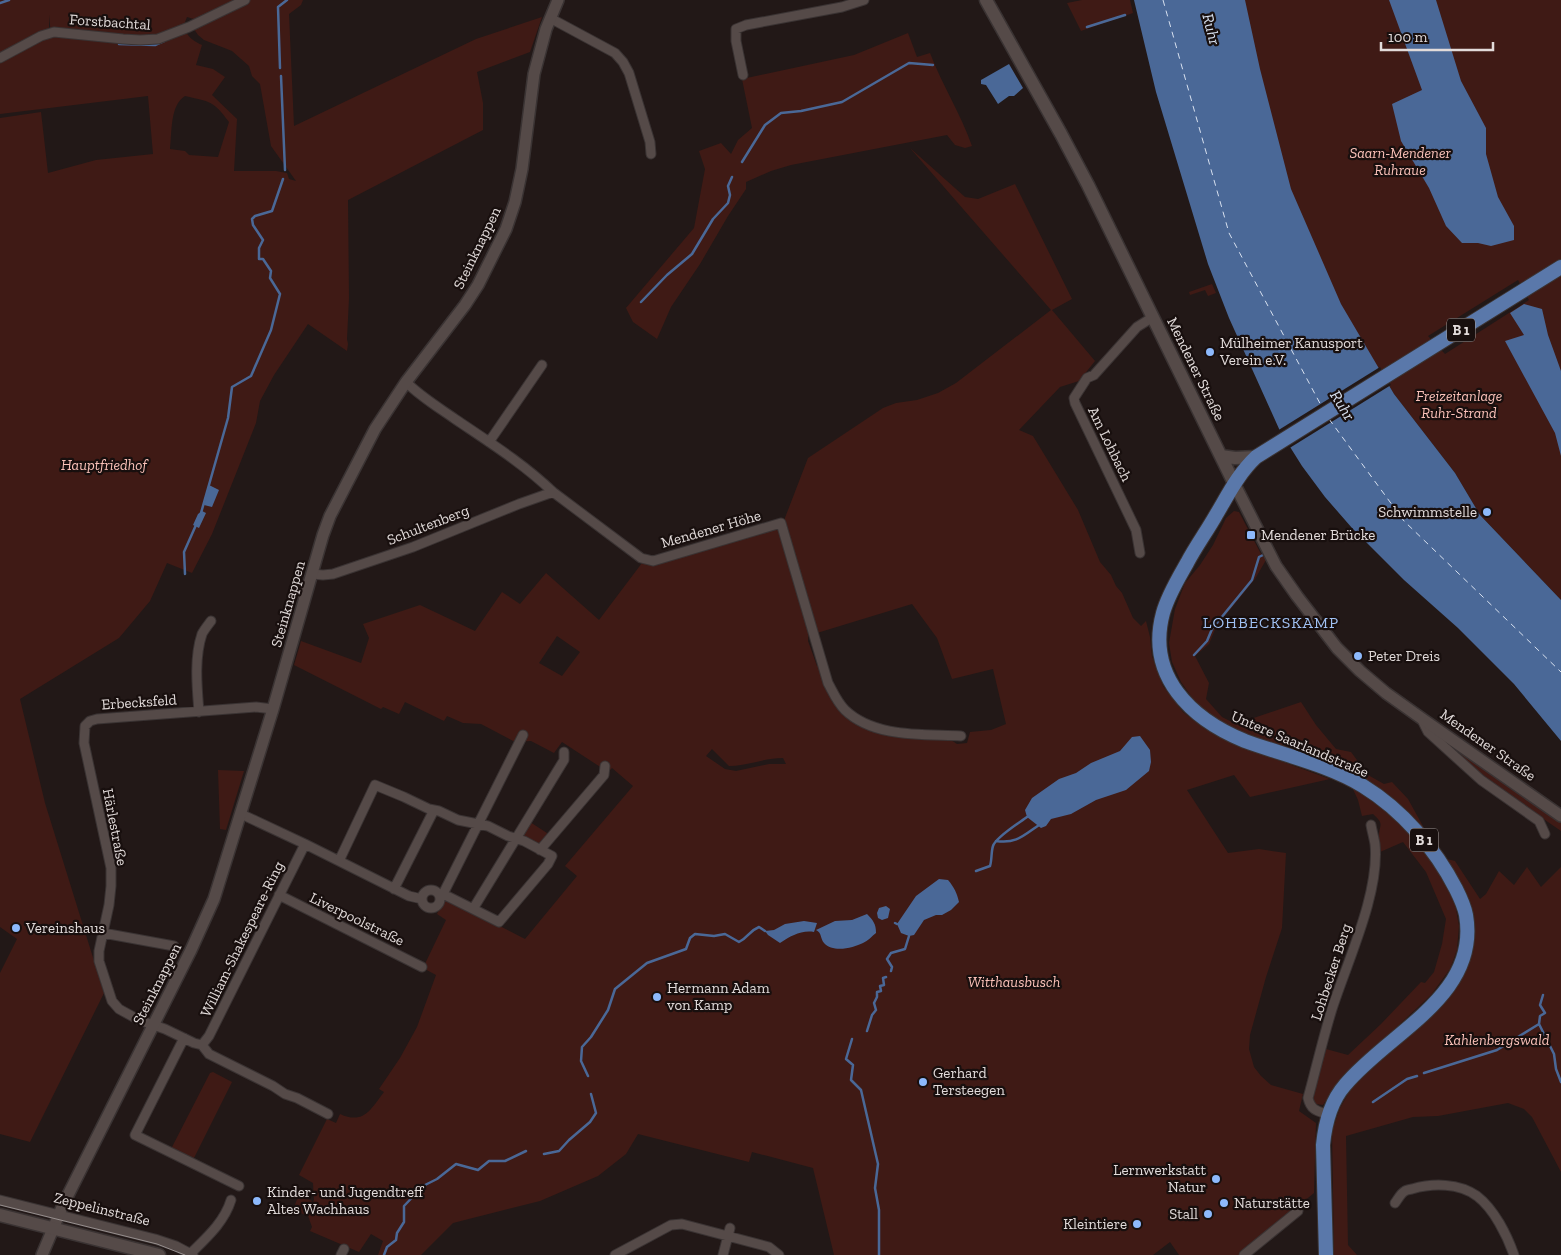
<svg xmlns="http://www.w3.org/2000/svg" width="1561" height="1255" font-family="'Zilla Slab',serif">
	<rect width="100%" height="100%" fill="#221817"/>
	<path fill="#3f1a15" fill-rule="evenodd" d="M0 0H303L301 5 289 14 294 126 476 39 542 17 530 52 477 72 483 103V130L348 200 349 298 347 339 348 344 347 351 308 324 274 375 260 401 256 423 212 534 192 573 167 563 150 601 119 638 20 699 45 803 104 993 30 1142 0 1134V973L17 939 0 927V118L41 112 48 173 96 160 153 154 148 96 0 114V62L51 35 49 15V28L0 56ZM187 17 197 20 194 29 198 35 204 40 232 51 249 66 252 76 260 84 271 146 296 181 289 179 287 173 276 171H234L237 119 212 95 225 77 213 69 196 65 202 45C193 41 187 36 183 27ZM185 96C210 102 213 100 229 122L218 157 189 155 185 151 170 149C172 132 170 105 185 96Z
		M1082 0H1130L1133 13 1081 31 1067 3Z
		M1192 0H1561V600L1480 515 1455 473 1394 394 1378 367 1318 404ZM1518 280 1529 300 1445 354 1428 336Z
		M908 33 917 57 930 53C942 85 961 114 972 146L965 148 955 145 947 135 791 165 771 171 746 182V189L728 216 700 264 671 307 657 339 633 322 626 308 694 228 705 169 699 151 721 143 731 154 738 140 752 128 742 79 854 55Z
		M910 148 965 197 978 199 1015 184 1072 299 1052 310 1095 361 1079 381 1060 387 1019 430 1033 436 1078 510 1100 562 1111 575 1116 586 1122 593 1133 618 1141 626 1146 621 1150 637 1152 656 1163 686 1183 712 1205 729 1234 744 1330 779 1250 797 1234 775 1187 790 1228 853 1259 849 1286 853 1282 928 1266 977 1250 1035 1249 1049 1254 1067 1261 1076 1271 1085 1303 1094 1299 1111 1316 1123 1314 1193 1239 1255H1179L1170 1242 1153 1255H834L813 1168 752 1152 749 1162 638 1134 626 1154 598 1176 540 1201 453 1223 421 1255H378L383 1241 371 1234 359 1252 310 1231 312 1227 307 1213 314 1200 313 1183 299 1175 327 1119 336 1123 340 1114C364 1125 371 1109 384 1092L379 1089 400 1058 417 1027 436 975 423 968 446 920 437 914 442 902 447 899 525 939 577 876 565 866 633 786 612 768 608 772 562 742 554 753 531 741 515 742 481 724 463 723 447 716 444 721 405 702 399 714 383 707 381 709 294 665 301 641 361 663 369 638 363 624 420 605 475 631 502 592 520 604 546 573 599 620 642 563 652 565 772 527 781 531 809 627 808 641 817 666H820L826 687 858 724 948 738 957 744 967 743 970 732 991 730 1006 724 993 669 952 679 937 638 912 604 817 633 783 523 808 458 883 408 896 403 917 400 938 393 956 383 1051 310ZM557 636 580 652 562 676 539 663ZM712 749 729 766C747 766 764 758 783 758L786 764H769L736 771 725 769 706 756Z
		M1212 284 1216 293 1208 296 1205 290 1190 295 1189 292Z
		M1234 511 1239 512 1260 552 1266 560 1255 579 1216 627 1209 644 1195 656 1209 683 1206 699 1222 717 1236 724 1301 702 1316 725 1336 749 1351 752 1368 775 1384 784 1392 782 1408 799 1424 828 1382 793 1357 775 1226 726 1198 706 1181 682 1172 662 1169 643 1175 609 1185 583 1200 565 1213 545 1226 518Z
		M1458 749 1561 821V831L1500 789 1464 760Z
		M218 770 244 771 226 830 220 829Z
		M1352 787 1371 798 1409 831 1436 867 1454 898 1459 926 1457 950 1450 969 1431 995 1337 1083 1323 1105 1316 1104 1312 1098 1326 1049 1348 1055 1381 1024 1421 982 1425 983 1434 972 1442 944 1446 919 1426 872 1403 842 1380 852C1379 847 1378 841 1379 835 1380 823 1384 824 1373 814L1362 816 1358 800Z
		M530 822 550 835 538 845 521 835Z
		M1447 859 1455 861 1480 899 1486 894 1499 871 1514 885 1527 867 1541 887 1561 867V1172L1532 1117 1524 1109 1508 1103 1438 1116 1413 1117 1346 1136 1348 1245 1357 1255H1334L1332 1131 1340 1108 1352 1087 1449 998 1464 974 1473 951 1475 927 1470 907Z
		M213 1072 232 1082 193 1160 171 1149 210 1073Z
		M299 1195 312 1201 305 1215 293 1209Z"/>
	<path fill="#4a6897" d="M1134 0H1245L1260 69 1291 189 1341 304 1394 394 1455 473 1480 515 1561 600V741L1514 684 1458 628 1404 580 1352 528 1325 497 1302 466 1280 431 1229 318 1208 264 1156 92Z
		M1389 0H1436L1461 81 1486 128V154L1498 197 1514 226V240L1491 246 1478 243H1462L1446 226 1429 188 1401 141 1392 104 1422 90Z
		M1009 64 1023 88 1014 96H1009L998 104 986 85 981 84V80Z
		M1524 304 1542 309 1548 335 1561 371V456L1555 433 1505 341 1524 335 1510 313Z
		M209 485 219 490 212 507 204 505Z
		M202 511 206 513 199 528 193 525 198 514Z
		M1140 736 1150 750 1151 762 1149 771 1126 790 1096 800 1071 814 1051 819 1046 826 1041 828 1027 817 1025 810 1032 798 1059 779 1076 773 1091 763 1120 751 1132 737Z
		M939 879 948 880C954 887 957 893 959 902L951 910 942 915H936L924 920 914 935 909 936 901 933 897 924 916 896Z
		M886 906 890 909 888 918 882 920 878 918 877 913 879 908Z
		M867 914C873 920 876 924 876 933 872 936 868 941 863 943 853 948 833 953 824 943 820 938 822 933 816 930L835 921 852 920Z
		M804 921 817 923 814 932C801 930 791 936 780 943L768 935 765 931 774 930 785 924Z"/>
	<path fill="#221817" d="M1380 367 1391 385 1288 449 1277 431Z"/>
	<g fill="none" stroke-linecap="round" stroke-linejoin="round">
		<path stroke="#4a6897" stroke-width="2.5" d="M0 3 9 0
			M1087 27 1125 15
			M119 44 155 45 164 41
			M280 68 278 7 287 0
			M281 76 285 170
			M742 162 765 125 781 113 801 111 842 102 909 63 933 65
			M641 302 667 275 692 254 713 219 728 203 730 195 728 186 732 177
			M201 513 228 418 232 387 251 376 271 330 280 294 270 278 271 271 263 259H259V248L263 240 253 225 252 219 255 216 272 211 283 179
			M185 574 184 552 196 525
			M1194 655 1207 641 1212 629 1252 580 1259 557 1263 555
			M996 841C1016 844 1023 836 1039 825
			M976 871 990 866C992 860 991 852 993 846 996 837 1019 823 1027 817
			M895 923 897 924
			M891 971 892 967 887 959 891 953 905 949 909 936
			M1543 995 1540 1005 1545 1013 1540 1016 1539 1024 1554 1054 1556 1069 1561 1082
			M867 1031 872 1015 876 1010 874 1003 877 997V992L881 991 880 986 884 985 883 978 886 977
			M852 1039 846 1059 853 1065 851 1080 861 1090 878 1164 875 1188 879 1210V1255
			M1424 1073 1497 1050 1539 1024
			M588 1076 581 1061 582 1047 591 1037 608 1010 615 989 647 963 686 949 690 938 695 934 714 936 725 934 739 942C749 937 749 931 759 927L765 931
			M1373 1102 1407 1079 1417 1076
			M544 1154 559 1151 569 1140 590 1122 596 1113 591 1094
			M384 1255 387 1247 396 1240 397 1233 404 1222V1206L423 1186 437 1179 456 1164 478 1170 489 1161H505L526 1151"/>
		<path stroke="#d8e1f0" stroke-width="1" stroke-dasharray="6 5" stroke-linecap="butt" d="M1163 0 1229 233 1323 409
			M1329 419 1404 521 1561 672"/>
		<g stroke="#3a3333" stroke-width="11">
			<path id="minor" d="M550 18 615 53 623 62 629 73 650 142 651 154
				M0 58 41 36 54 32 123 39 140 40 158 39 189 27 245 0
				M743 75 736 41V29L746 25 842 7 864 0
				M406 382C421 397 438 407 455 419 489 442 524 464 553 492L641 558 653 561 781 523 828 683C833 692 837 702 845 710 874 738 923 734 961 736
				M489 442 542 365
				M1140 553 1136 530 1075 403 1074 398 1087 378 1094 375 1137 327 1153 317
				M312 574 323 575 333 574 413 547 519 504 553 492
				M273 709 256 707 97 719 90 721 85 726 84 743 111 868V886L109 905 99 951V961L112 1001 119 1009 139 1020 165 1029 194 1043 202 1045 209 1054 273 1086 285 1094 297 1098 328 1114
				M199 712C197 687 194 658 202 634 204 630 208 625 211 621
				M1421 718 1428 732 1481 780 1539 821 1545 834
				M241 814 305 844
				M540 850 604 775 605 766
				M339 861 375 785 404 797 429 809 439 811 458 820 488 826 508 836 524 841 552 856 548 864 499 922 443 894
				M394 889 434 810
				M422 899a9 9 0 1 1 18 0a9 9 0 1 1-18 0Z
				M279 895 422 967
				M439 895 443 894 523 735
				M473 909 564 760V752
				M103 933 174 946
				M184 1038 135 1135 239 1186
				M202 1045 209 1036 305 844 409 896 422 899
				M1329 1115C1318 1111 1311 1111 1308 1098 1316 1069 1323 1038 1332 1009 1347 962 1380 893 1375 844 1374 838 1372 831 1371 825
				M0 1200 155 1239 176 1246 193 1255
				M1395 1203C1398 1199 1401 1193 1405 1191 1406 1190 1412 1189 1412 1189 1433 1183 1459 1183 1477 1196 1494 1209 1507 1235 1514 1255
				M189 1255C205 1239 224 1223 231 1200
				M341 1255 344 1249
				M615 1255 671 1225 682 1224 769 1247 779 1255
				M723 1255 730 1228
				M1244 1255 1298 1211"/>
		</g>
		<g stroke="#3a3333" stroke-width="14">
			<path id="tertiary" d="M1234 483 1276 566 1297 596 1337 648 1360 671 1386 693 1421 718 1561 816
				M42 1255 63 1205 191 950 214 899 273 709 323 535 330 516 375 429 406 382 465 305 478 285 506 229 515 202 522 169 534 74 546 29 558 0"/>
		</g>
		<g stroke="#3a3333" stroke-width="15">
			<path id="secondary" d="M986 0 1061 134 1088 185 1234 483
				M1221 456 1235 458 1256 457
				M0 1215 159 1255"/>
		</g>
		<g stroke="#3a3333" stroke-width="16">
			<path id="primary" d="M1326 1255 1323 1145C1325 1124 1331 1101 1345 1085 1389 1032 1480 996 1466 915 1464 905 1460 897 1456 889 1435 848 1402 810 1363 786 1329 765 1283 755 1245 741 1191 719 1146 676 1163 613 1168 595 1178 579 1187 563 1196 546 1207 531 1216 515 1228 495 1238 474 1256 457L1561 267"/>
		</g>
		<use href="#minor" stroke="#554a48" stroke-width="9"/>
		<use href="#tertiary" stroke="#554a48" stroke-width="11"/>
		<use href="#secondary" stroke="#554a48" stroke-width="12"/>
		<use href="#primary" stroke="#5a78aa" stroke-width="14"/>
		<path stroke="#98908f" stroke-width="1" d="M0 1205 157 1244 185 1255"/>
	</g>
	<g fill="#8db9fc" stroke="#180f0e" stroke-width="2">
		<circle cx="1210" cy="352" r="5"/>
		<circle cx="1487" cy="512" r="5"/>
		<rect x="1246" y="530" width="10" height="10" rx="2.5"/>
		<circle cx="1358" cy="656" r="5"/>
		<circle cx="16" cy="928" r="5"/>
		<circle cx="657" cy="997" r="5"/>
		<circle cx="923" cy="1082" r="5"/>
		<circle cx="1216" cy="1179" r="5"/>
		<circle cx="257" cy="1201" r="5"/>
		<circle cx="1224" cy="1203" r="5"/>
		<circle cx="1208" cy="1214" r="5"/>
		<circle cx="1137" cy="1224" r="5"/>
	</g>
	<g text-anchor="middle" stroke-width="4.5" stroke-linejoin="round" paint-order="stroke">
		<g fill="#180f0e" stroke="#a59e9d" stroke-width="1">
			<rect x="1447" y="318.5" width="28" height="23" rx="4"/>
			<rect x="1410" y="828.5" width="28" height="23" rx="4"/>
		</g>
		<g font-size="14" font-weight="bold" fill="#e2dbda">
			<text x="1461" y="335">B 1</text>
			<text x="1424" y="845">B 1</text>
		</g>
		<g font-size="15" fill="#e2dbda" stroke="#180f0e">
			<text transform="translate(110 22) rotate(4)" y="5">Forstbachtal</text>
			<text transform="translate(477 248) rotate(-64)" y="5">Steinknappen</text>
			<text transform="translate(1196 369) rotate(64)" y="5">Mendener Straße</text>
			<text transform="translate(1110 444) rotate(64)" y="5">Am Lohbach</text>
			<text transform="translate(428 525) rotate(-21)" y="5">Schultenberg</text>
			<text transform="translate(711 529) rotate(-16)" y="5">Mendener Höhe</text>
			<text transform="translate(288 604) rotate(-74)" y="5">Steinknappen</text>
			<text transform="translate(139 702) rotate(-4)" y="5">Erbecksfeld</text>
			<text transform="translate(1300 744) rotate(23)" y="5">Untere Saarlandstraße</text>
			<text transform="translate(1488 745) rotate(35)" y="5">Mendener Straße</text>
			<text transform="translate(115 827) rotate(79)" y="5">Härlestraße</text>
			<text transform="translate(357 919) rotate(26)" y="5">Liverpoolstraße</text>
			<text transform="translate(242 939) rotate(-64)" y="5">William-Shakespeare-Ring</text>
			<text transform="translate(1331 972) rotate(-72)" y="5">Lohbecker Berg</text>
			<text transform="translate(157 984) rotate(-63)" y="5">Steinknappen</text>
			<text transform="translate(102 1209) rotate(14)" y="5">Zeppelinstraße</text>
		</g>
		<g font-size="15" font-style="italic" fill="#fbc2b9" stroke="#180f0e">
			<text x="1400" y="158">Saarn-Mendener<tspan x="1400" dy="17">Ruhraue</tspan></text>
			<text x="1459" y="401">Freizeitanlage<tspan x="1459" dy="17">Ruhr-Strand</tspan></text>
			<text x="104" y="470">Hauptfriedhof</text>
			<text x="1014" y="987">Witthausbusch</text>
			<text x="1497" y="1045">Kahlenbergswald</text>
		</g>
		<g font-size="15" fill="#e2dbda" stroke="#180f0e" text-anchor="start">
			<text x="1220" y="348">Mülheimer Kanusport<tspan x="1220" dy="17">Verein e.V.</tspan></text>
			<text x="1477" y="517" text-anchor="end">Schwimmstelle</text>
			<text x="1261" y="540">Mendener Brücke</text>
			<text x="1368" y="661">Peter Dreis</text>
			<text x="26" y="933">Vereinshaus</text>
			<text x="667" y="993">Hermann Adam<tspan x="667" dy="17">von Kamp</tspan></text>
			<text x="933" y="1078">Gerhard<tspan x="933" dy="17">Tersteegen</tspan></text>
			<text x="1206" y="1175" text-anchor="end">Lernwerkstatt<tspan x="1206" dy="17">Natur</tspan></text>
			<text x="267" y="1197">Kinder- und Jugendtreff<tspan x="267" dy="17">Altes Wachhaus</tspan></text>
			<text x="1234" y="1208">Naturstätte</text>
			<text x="1198" y="1219" text-anchor="end">Stall</text>
			<text x="1127" y="1229" text-anchor="end">Kleintiere</text>
		</g>
		<g font-size="16" font-style="italic" fill="#d8e1f0" stroke="#180f0e">
			<text transform="translate(1212 29) rotate(75)" y="6">Ruhr</text>
			<text transform="translate(1343 405) rotate(58)" y="6">Ruhr</text>
		</g>
		<g font-size="16" letter-spacing="1" fill="#a0c1f3" stroke="#180f0e">
			<text x="1271" y="628">LOHBECKSKAMP</text>
		</g>
	</g>
	<path d="M1381 42v8h112v-8" fill="none" stroke="#e2dbda" stroke-width="2.5"/>
	<text x="1388" y="42" font-size="15" fill="#e2dbda" stroke="#180f0e" stroke-width="4" paint-order="stroke">100 m</text>
</svg>
